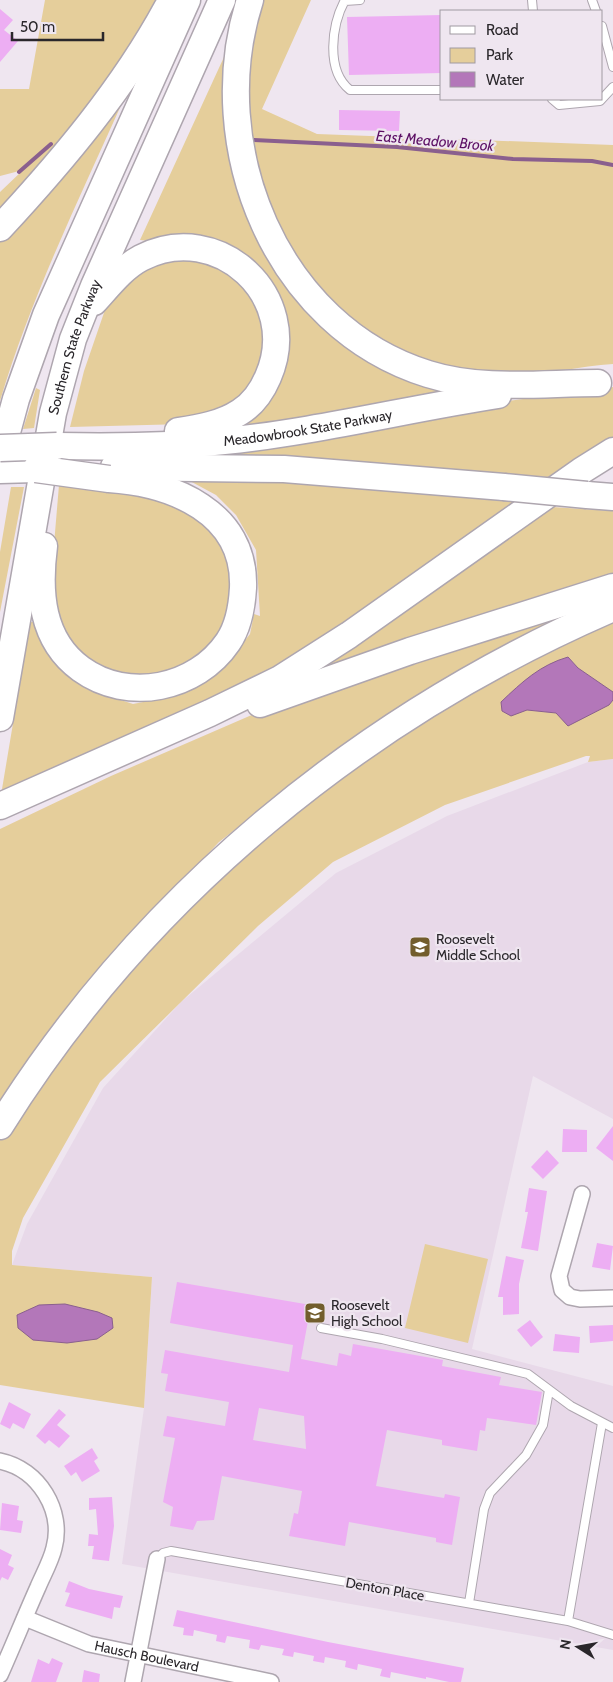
<svg xmlns="http://www.w3.org/2000/svg" width="613" height="1682" font-family="Cabin,sans-serif">
	<rect width="100%" height="100%" fill="#efe6f0"/>
	<path fill="#e8d9e9" d="M613 759V1119L533 1076 472 1349 613 1386V1650L122 1564 144 1408 152 1277 12 1265 27 1224 103 1088 181 1002 336 873 447 816 588 762Z"/>
	<path fill="#e5ce9b" fill-rule="evenodd" d="M45 0H164L126 63 0 218V192L23 170 0 176V89H29Z
		M261 0H311L262 109 317 134 613 145V364C569 367 513 382 470 376 457 374 443 368 430 364 300 323 238 192 246 63 247 42 256 20 261 0Z
		M235 33 232 113 299 294 461 388 431 399 213 434 275 379 255 266 158 242 140 240Z
		M123 101C79 199 31 297 0 401V236Z
		M156 258 221 260 268 317 267 362 248 396 185 424 70 427 84 371 107 304Z
		M613 387V442L540 481 231 454 165 453 479 405Z
		M36 388 40 390 34 428 23 429Z
		M274 479 517 502 324 638 264 673 153 727 1 795 30 622H36L44 643 87 689 133 704 169 697 219 673 250 634 254 614 260 616 256 550 236 515 216 495 188 480 250 482Z
		M59 485 174 494 230 548 236 591 226 631 212 645 163 679 124 681 70 649 56 618 51 580Z
		M11 487H24L0 612V552Z
		M552 507 613 511V582L271 692Z
		M596 600 331 755 219 842 94 975 0 1101V829L111 776 254 714Z
		M613 613V759L588 762 590 756H586L445 805 333 862 258 926 100 1082 23 1218 12 1251V1265L152 1277 144 1408 0 1385V1137L48 1062 209 877 425 710ZM568 657 578 668 605 687 556 713 527 710Z
		M425 1244 488 1259 468 1343 405 1328Z"/>
	<path fill="#b377b9" stroke="#8a5f8e" d="M568 657 578 668 613 692V700L609 705 568 726 556 713 527 710 511 716 502 711 501 702C522 682 540 665 568 657Z
		M65 1304 98 1312 112 1318 113 1328 97 1339 67 1343 33 1340 18 1328 17 1315 39 1305Z"/>
	<g fill="none" stroke-linecap="round" stroke-linejoin="round">
		<path stroke="#8a5f8e" stroke-width="4" d="M254 140 397 147 513 159 592 161 613 165
			M19 172 51 144"/>
	</g>
	<path fill="#edaef3" fill-rule="evenodd" d="M0 9 13 20 4 30 18 41 0 62Z
		M442 15V73L349 75 347 17Z
		M339 110 400 111 399 131 339 130Z
		M613 1126V1161L596 1148Z
		M563 1129 587 1130V1152H562Z
		M547 1150 559 1163 543 1179 531 1167Z
		M529 1188 547 1191 538 1251 521 1248 528 1212H525Z
		M597 1243 613 1246 610 1270 592 1267Z
		M506 1256 524 1260 519 1284V1314L503 1315V1297H498Z
		M177 1282 305 1304 304 1309 310 1310 301 1359 337 1366 339 1353 351 1356 353 1344 443 1360 442 1366 501 1377 499 1385 542 1392 536 1425 487 1418 485 1431 480 1430 477 1451 442 1445V1440L387 1430 376 1486 444 1498 445 1494 460 1497 452 1545 436 1542V1538L349 1522 345 1546 289 1536 294 1513 298 1514 302 1491 222 1476 214 1520 197 1521 193 1530 170 1526 173 1507 163 1502 175 1438 163 1436 167 1416 225 1426 229 1402 165 1391 168 1374 161 1373 165 1350 289 1372 293 1345 170 1323ZM259 1408 304 1416 306 1449 253 1440Z
		M530 1320 543 1337 531 1347 517 1330Z
		M613 1325V1341L590 1343 589 1326Z
		M555 1334 580 1337 579 1353 553 1351Z
		M9 1402 31 1414 24 1429 13 1423 10 1429 0 1424Z
		M59 1409 66 1415 57 1425 70 1436 59 1448 49 1440 45 1444 36 1436Z
		M92 1448 98 1458 94 1461 100 1471 82 1482 76 1472 71 1476 64 1466Z
		M112 1497 114 1526 109 1561 92 1559 94 1546H88L89 1534 98 1535 96 1509 89 1510V1498Z
		M2 1503 19 1506 17 1520 23 1521 21 1533 0 1530Z
		M0 1549 12 1555 8 1565 14 1568 8 1580 2 1577 0 1581Z
		M69 1581 89 1589 123 1596 120 1608 114 1607 112 1619 65 1606 70 1593 65 1592Z
		M177 1610 328 1642 464 1668 461 1682H449L426 1677V1679L391 1672 390 1678 380 1676 382 1669 358 1664 357 1670 345 1667 346 1661 325 1657 324 1663 313 1661 314 1656 294 1652 293 1657 282 1655 284 1649 261 1645 259 1650 249 1648 250 1640 227 1636 225 1643 216 1641 217 1635 194 1630 193 1636 183 1635 184 1628 173 1626Z
		M52 1658 63 1663 56 1682H31L38 1659 49 1664Z
		M84 1670 100 1674 99 1682H82Z"/>
	<g fill="none" stroke-linecap="round" stroke-linejoin="round">
		<g stroke="#aea6af" stroke-width="10">
			<path id="lane" d="M345 0C332 24 325 70 350 90H442
				M532 0 533 11
				M592 0 596 11
				M345 1 360 0
				M602 26 613 67
				M552 99 559 105 600 101 613 87
				M321 1328 382 1339 528 1374 571 1406 613 1428
				M157 1559 163 1553 171 1551 568 1621 613 1635
				M469 1603 484 1509 490 1493 526 1455 543 1425 549 1390
				M568 1621 602 1423"/>
		</g>
		<g stroke="#aea6af" stroke-width="18">
			<g id="street">
				<path d="M582 1194 559 1276 562 1290 570 1297 580 1299 613 1298"/>
				<path d="M0 1461C39 1469 64 1511 54 1548 51 1561 43 1575 38 1587 25 1616 13 1646 0 1675"/>
				<path id="s1" d="M25 1618 89 1644 271 1682"/>
				<path d="M133 1682 157 1559"/>
			</g>
		</g>
		<g stroke="#aea6af" stroke-width="29">
			<g id="highway">
				<path d="M250 0C203 146 276 327 428 374 482 391 542 383 598 383"/>
				<path d="M0 228C62 161 123 89 167 8"/>
				<path d="M94 302C108 287 122 268 141 258 218 218 303 297 268 377 262 391 253 404 240 412 222 424 199 428 178 431"/>
				<path id="s2" d="M57 446C113 447 169 447 224 441 316 432 407 409 498 395"/>
				<path d="M0 458 16 399 46 315 187 0"/>
				<path d="M114 467 284 469 504 487"/>
				<path d="M0 470 36 469"/>
				<path d="M587 495 613 497"/>
				<path d="M44 546C38 592 41 640 81 669 128 703 196 689 228 642 239 626 242 606 243 588 246 512 172 483 109 479"/>
				<path d="M260 704 410 651 613 587"/>
				<path id="s3" d="M0 718 53 413 73 339 94 286 222 0"/>
				<path d="M0 806 210 713 280 679 349 635 581 471 613 451"/>
				<path d="M0 1126C145 894 363 716 613 608"/>
			</g>
		</g>
		<use href="#lane" stroke="#fff" stroke-width="8"/>
		<use href="#street" stroke="#fff" stroke-width="15"/>
		<use href="#highway" stroke="#fff" stroke-width="26"/>
		<g stroke="#aea6af" stroke-width="29" stroke-linecap="butt">
			<path id="highway-bridge" d="M0 448 57 446
				M36 469 109 479
				M504 487 587 495"/>
		</g>
		<use href="#highway-bridge" stroke="#fff" stroke-width="26"/>
	</g>
	<defs>
		<g id="school-square" transform="scale(1.125)"><rect x="-9" y="-9" width="18" height="18" rx="4" fill="#725d2c" stroke="#efe6f0"/><path d="M0-5L7-2L0 1L-7-2ZM-4 1L0 2.5L4 1V4Q0 6-4 4Z" fill="#fff"/></g>
	</defs>
	<g fill-rule="evenodd">
		<use href="#school-square" x="420" y="947"/>
		<use href="#school-square" x="315" y="1313"/>
	</g>
	<g text-anchor="middle" stroke-width="4.5" stroke-linejoin="round" paint-order="stroke">
		<g font-size="14" fill="#2a272b" stroke="#efe6f0">
			<text dy="5" stroke="none"><textPath href="#s3" startOffset="379">Southern State Parkway</textPath></text>
			<text dy="5" stroke="none"><textPath href="#s2" startOffset="252">Meadowbrook State Parkway</textPath></text>
			<text transform="translate(385 1589) rotate(10)" y="5">Denton Place</text>
			<text dy="5" stroke="none"><textPath href="#s1" startOffset="128">Hausch Boulevard</textPath></text>
		</g>
		<g font-size="14" fill="#2a272b" stroke="#efe6f0" text-anchor="start">
			<text x="436" y="944">Roosevelt<tspan x="436" dy="16">Middle School</tspan></text>
			<text x="331" y="1310">Roosevelt<tspan x="331" dy="16">High School</tspan></text>
		</g>
		<g font-size="15" font-style="italic" fill="#5c0f64" stroke="#efe6f0">
			<text transform="translate(435 141) rotate(5)" y="5">East Meadow Brook</text>
		</g>
	</g>
	<rect x="440" y="10" width="162" height="90" fill="#efe6f0" stroke="#a09aa1"/>
	<rect x="450" y="26" width="25" height="8" fill="#ffffff" stroke="#a09aa1"/>
	<text x="486" y="35" font-size="15" fill="#2a272b">Road</text>
	<rect x="450" y="48" width="25" height="15" fill="#e5ce9b" stroke="#a09aa1"/>
	<text x="486" y="60" font-size="15" fill="#2a272b">Park</text>
	<rect x="450" y="72" width="25" height="15" fill="#b377b9" stroke="#a09aa1"/>
	<text x="486" y="85" font-size="15" fill="#2a272b">Water</text>
	<g transform="translate(578 1647) rotate(281)" stroke="#efe6f0" stroke-width="4" paint-order="stroke">
	<path d="M0-4L9 19L0 12L-9 19Z" fill="#2a272b"/>
	<text y="-8" font-size="14" font-weight="bold" text-anchor="middle" fill="#2a272b">N</text>
	</g>
	<path d="M12 32v8h91v-8" fill="none" stroke="#2a272b" stroke-width="2.5"/>
	<text x="20" y="32" font-size="15" fill="#2a272b" stroke="#efe6f0" stroke-width="4" paint-order="stroke">50 m</text>
</svg>
